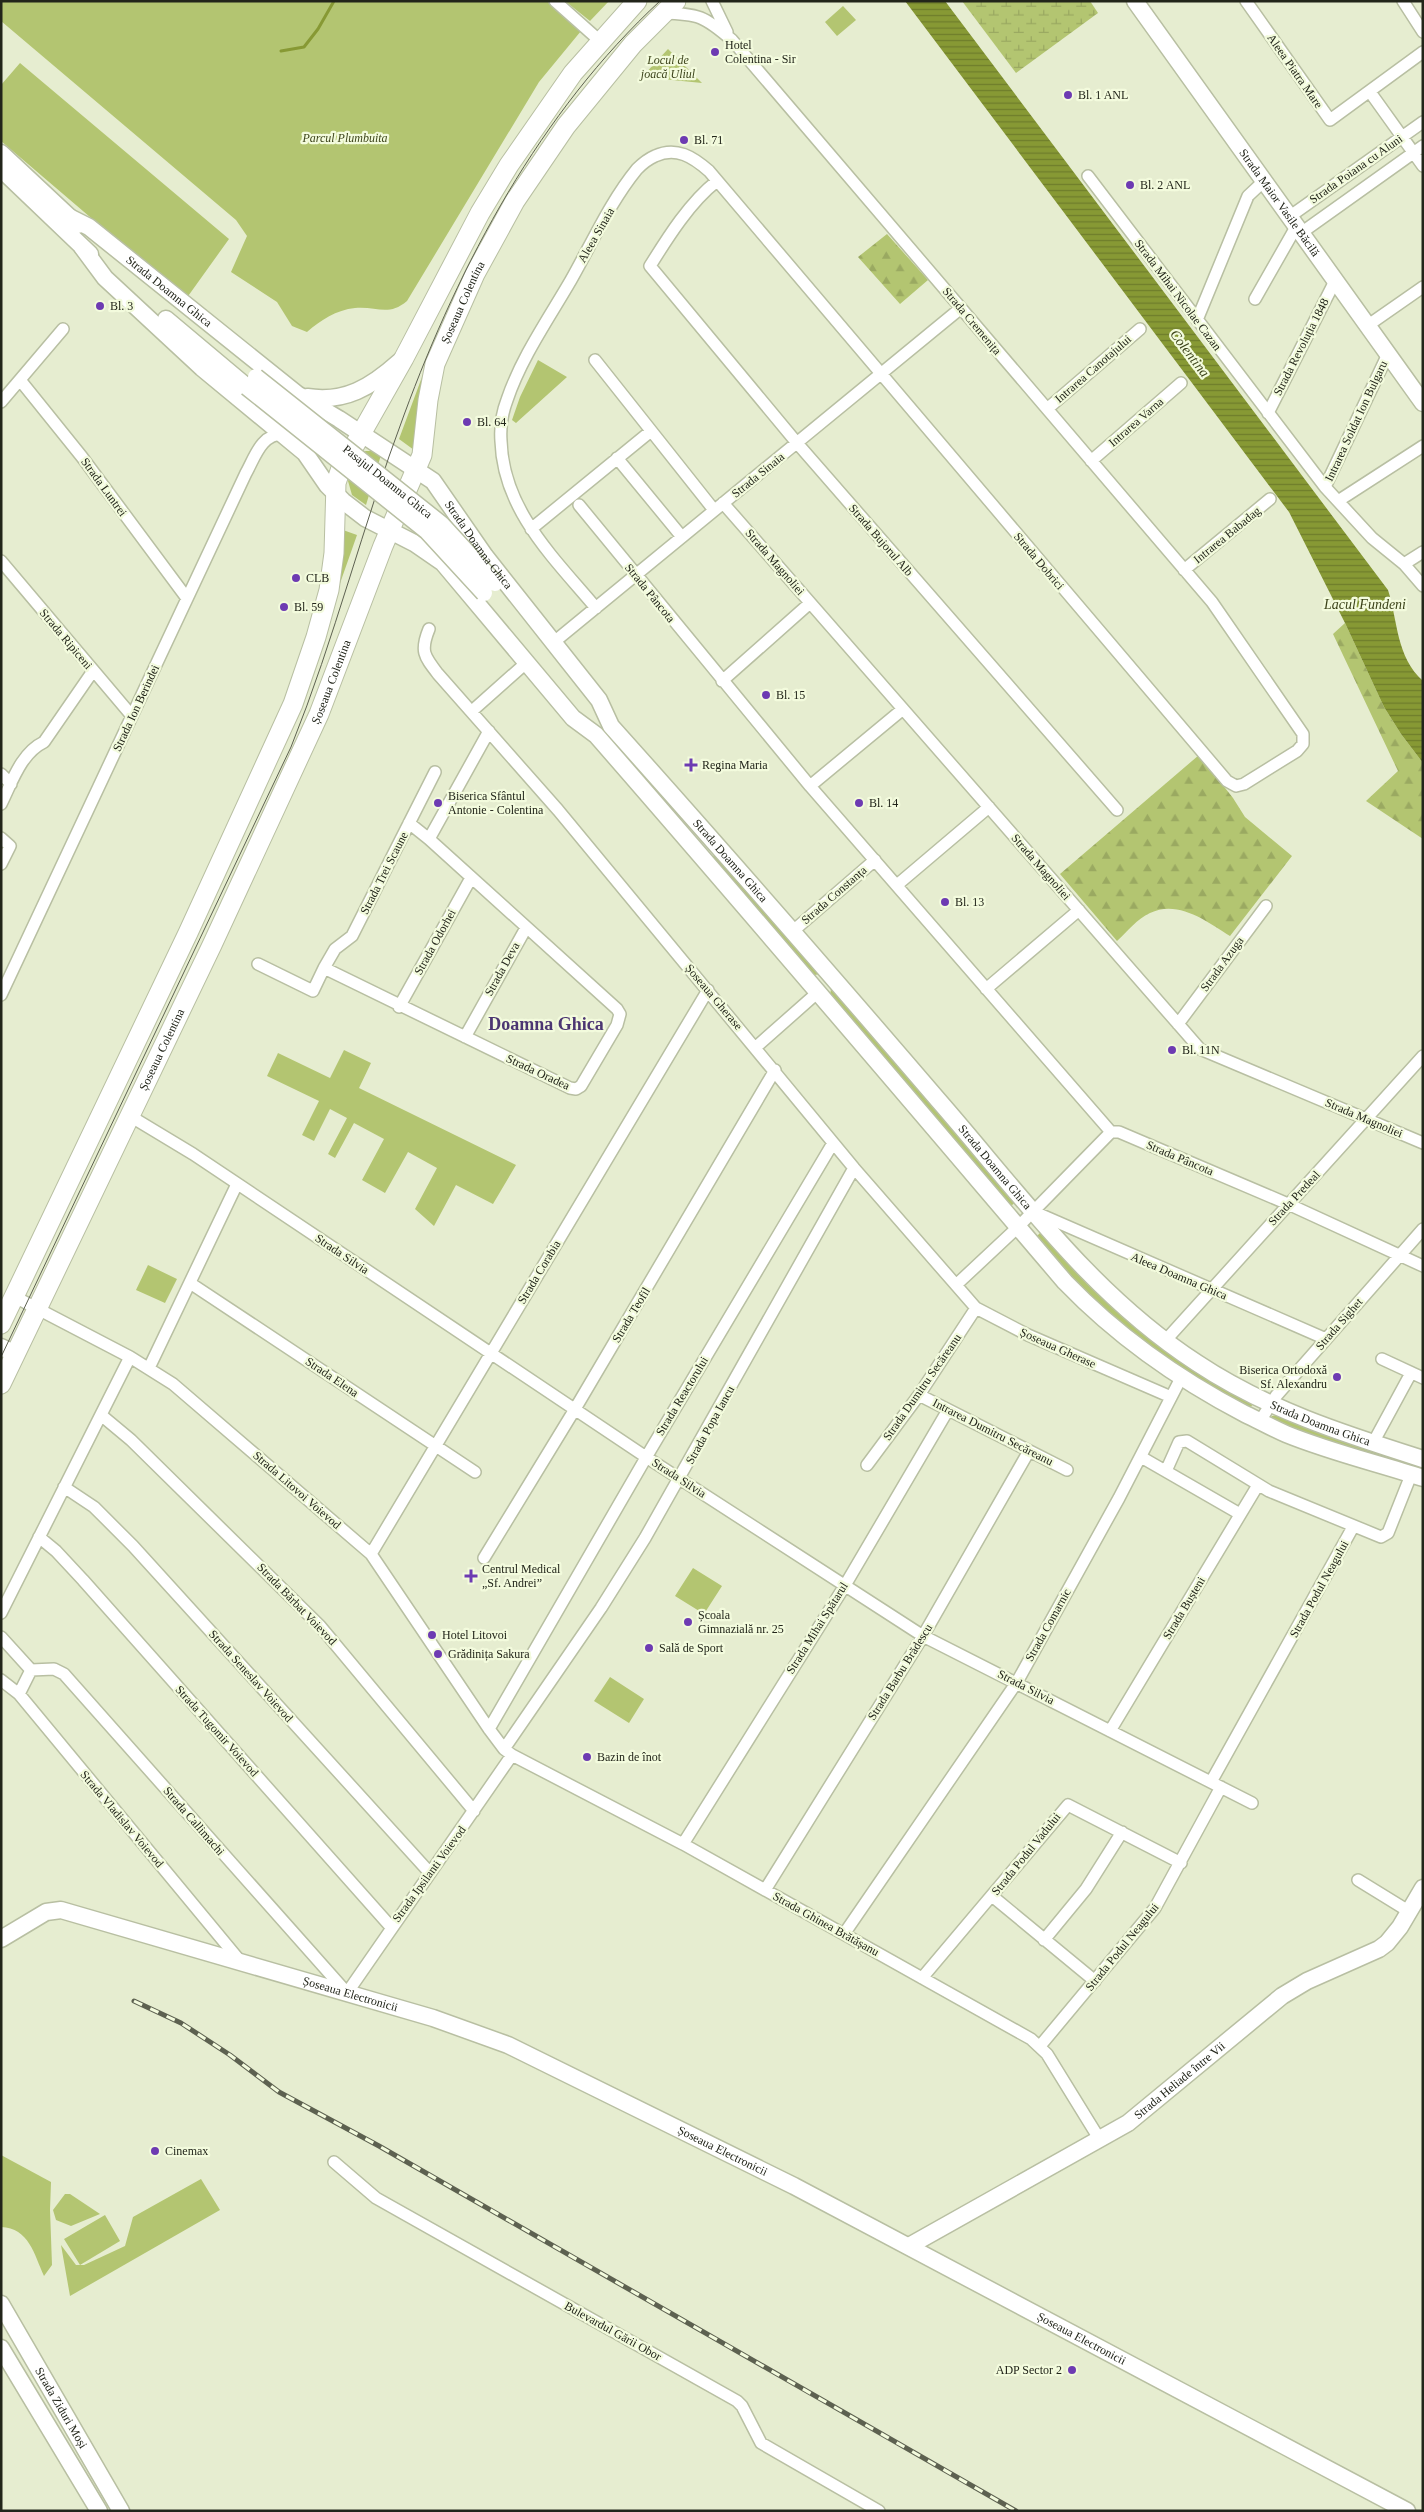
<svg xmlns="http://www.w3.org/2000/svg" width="1424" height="2512" font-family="'Times New Roman',serif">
	<defs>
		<pattern id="forest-firs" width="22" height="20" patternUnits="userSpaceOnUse" patternTransform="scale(1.25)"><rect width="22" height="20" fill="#b3c571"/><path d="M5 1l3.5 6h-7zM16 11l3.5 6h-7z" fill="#9aa961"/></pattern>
		<pattern id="wetland-marsh" width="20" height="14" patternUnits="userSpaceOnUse" patternTransform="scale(1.25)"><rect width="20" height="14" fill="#b3c571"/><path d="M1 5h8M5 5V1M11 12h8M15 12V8" fill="none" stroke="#9aa961"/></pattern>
		<pattern id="water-rules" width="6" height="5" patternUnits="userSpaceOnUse" patternTransform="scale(1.25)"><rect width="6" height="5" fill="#879934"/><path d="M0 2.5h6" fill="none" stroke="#6e7d2b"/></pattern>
	</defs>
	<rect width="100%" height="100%" fill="#e6edd0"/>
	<path fill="#b3c571" d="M1 1H547L581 31 539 82 407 301C388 317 377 306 355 308 336 310 321 320 307 332L292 326 277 302 231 272 247 236 236 220 1 21Z
		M565 1H609L590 21Z
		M843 6 856 20 837 36 825 22Z
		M668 49 702 83 642 77Z
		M20 63 229 239 186 299 1 141V85Z
		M538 360 567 377 516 423 512 420 520 397Z
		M422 377 414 450 399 439Z
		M366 451H373L381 455 366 505 352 495 348 481 362 452Z
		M343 530 357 535 338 589Z
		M716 853 821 974 814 975 712 858Z
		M835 988 1016 1202 1012 1205 1007 1204 830 995 831 989Z
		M344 1050 371 1063 359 1088 516 1165 493 1204 456 1185 434 1226 415 1209 437 1168 408 1152 385 1193 362 1180 384 1139 354 1123 335 1158 328 1154 347 1118 330 1109 314 1141 302 1135 319 1101 267 1076 278 1053 330 1078Z
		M1040 1233 1045 1234 1087 1284 1134 1325 1253 1404 1250 1408H1245L1143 1344 1075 1285 1036 1237Z
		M148 1265 177 1279 165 1303 136 1290Z
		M1277 1415 1423 1463V1473L1294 1432 1270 1420 1272 1416Z
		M693 1568 722 1586 704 1614 675 1596Z
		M610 1677 644 1699 629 1723 594 1701Z
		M1 2155 51 2182 50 2210 52 2265 44 2276C34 2254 29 2228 1 2227Z
		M201 2179 220 2210 70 2296 61 2245 76 2265H84L125 2246 133 2217Z
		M65 2194H70L100 2214 71 2226 56 2220 53 2210Z
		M105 2215 120 2241 80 2265 64 2239Z"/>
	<path fill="url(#forest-firs)" d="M887 234 928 280 900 304 858 257Z
		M1345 623 1384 707 1401 734 1423 763V839L1366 801 1398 771 1333 634Z
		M1199 755 1233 798 1245 817 1292 856 1230 936C1208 922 1178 899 1150 913 1137 919 1128 931 1117 941L1060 874Z"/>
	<path fill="url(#wetland-marsh)" d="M962 1H1090L1098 13 1016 73Z"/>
	<path fill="url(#water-rules)" d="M905 1H945L1388 590C1398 621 1396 657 1423 681V763L1401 734 1384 707 1345 623 1289 512Z"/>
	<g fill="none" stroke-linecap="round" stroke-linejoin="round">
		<path stroke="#879934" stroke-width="3" d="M281 51 304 47 318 29 334 1"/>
		<g stroke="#b8bfa2" stroke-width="14">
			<path id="street" d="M555 1 600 41
				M712 1 727 32
				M1246 1 1330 120 1423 52
				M1403 1 1423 32
				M1370 92 1423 166
				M1088 176 1325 487 1372 538 1404 564 1423 586
				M717 181C690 202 668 237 650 266L797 443 1117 810
				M1289 217 1423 122
				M1301 233 1423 146
				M1255 299 1296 227
				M1197 320 1248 196 1264 181
				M1367 326 1423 287
				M595 360 714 510
				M20 380 82 457 186 597
				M1 402 63 329
				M1047 409 1140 329
				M1268 413 1335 281
				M617 458 682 537
				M1091 461 1181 383
				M1325 487 1388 354
				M1338 501 1423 446
				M723 503 1200 1049 1423 1143
				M579 505 810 786 1111 1132H1119L1288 1204 1423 1266
				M531 529 651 431
				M1 561 132 716
				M1404 564 1423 552
				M1184 570 1270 499
				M596 608C554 558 503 510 501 441 500 427 502 413 507 400 521 358 549 318 571 280 592 243 610 202 637 169 642 164 648 159 655 156 676 146 693 157 709 171L1227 781 1236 786 1244 784 1297 751 1303 744V734L1212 602 732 40C704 16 699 14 663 13
				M429 629C420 651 424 656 438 674L558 810 854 1168 976 1308 1028 1335 1171 1397
				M554 642 961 308
				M722 681 810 603
				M472 711 526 663
				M1 774 11 784
				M810 786 903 709
				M1 804C12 782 21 753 44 742L93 671
				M1 838 10 846 1 864
				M429 839 489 731
				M897 885 989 807
				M793 931 875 860
				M258 964 313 991 324 968 570 1088 576 1089 581 1086 617 1025 620 1014 617 1009 429 839 409 823
				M324 968 335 949 352 936 435 772
				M986 989 1079 910
				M1 995 246 473C255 457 261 434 283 434
				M399 1007 471 878
				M1178 1024 1266 906
				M465 1037 526 928
				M756 1047 817 993
				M130 1116 193 1154 646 1457 923 1636 1252 1803
				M1039 1214 1326 1339
				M190 1283 475 1472
				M956 1285 1018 1227 1111 1132
				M15 1297 130 1357 173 1384 371 1554 489 1729 504 1749 512 1755 683 1844 1031 2039 1047 2054 1100 2140
				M1165 1341 1423 1056
				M1382 1359 1423 1378
				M149 1368 237 1184
				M919 1395 1067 1470
				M101 1415 131 1440 320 1626 474 1811
				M1260 1421 1276 1396 1423 1229
				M1373 1443 1411 1373
				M1141 1457 1240 1514
				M867 1465 919 1395 976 1308
				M1166 1471 1179 1442 1187 1441 1269 1491 1381 1537 1388 1533 1411 1475
				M64 1487 94 1507 133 1546 430 1873
				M39 1537 56 1551 83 1580 391 1927
				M371 1554 708 990
				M484 1558 575 1409 775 1070
				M1 1613 130 1357
				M1 1637 31 1670 54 1669 64 1674 347 1993 512 1755
				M1 1680 19 1694 240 1961
				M19 1694 31 1670
				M489 1729 651 1449 833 1143
				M1110 1731 1258 1485
				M504 1749 601 1608 645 1538 854 1168
				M1211 1782 1353 1527
				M683 1844 844 1587 948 1410
				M1358 1880 1410 1912
				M765 1890 923 1636 1029 1451
				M992 1896 1095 1981
				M844 1934 1017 1682 1119 1498 1181 1378
				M1044 1940 1086 1889 1122 1832
				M922 1978 1068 1805 1181 1863
				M1040 2046 1155 1908 1221 1787
				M334 2162 376 2198 737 2401 742 2406 761 2443 879 2511"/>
		</g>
		<g stroke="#b8bfa2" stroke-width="19">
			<g id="secondary">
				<path id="s1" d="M1135 1 1423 403"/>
				<path d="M1 153 78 225"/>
				<path d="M1 169 90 254"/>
				<path id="s2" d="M69 217 89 227 297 394 339 419 433 481 485 556 599 700 611 726C722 850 831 975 939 1101 1020 1194 1092 1295 1197 1363 1266 1409 1344 1434 1423 1459"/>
				<path d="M82 247 105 278 202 368 305 453 327 485 343 501 365 518 414 543 443 563 573 718 596 735C754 916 909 1099 1065 1282 1117 1336 1178 1379 1245 1414 1258 1420 1272 1428 1286 1434 1330 1452 1377 1463 1423 1478"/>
				<path d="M166 319 247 387"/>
				<path d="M307 397C345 403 371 387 399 362"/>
				<path d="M1 1347 16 1354"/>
				<path id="s3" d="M1 1939 46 1912 61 1910 433 2018 508 2045 794 2186 1407 2511"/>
				<path id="s4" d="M909 2246 1128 2123 1282 1996 1307 1981 1379 1949 1387 1943 1400 1927 1423 1888"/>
				<path id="s5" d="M1 2304 121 2511"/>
				<path d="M1 2348 99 2511"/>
			</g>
		</g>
		<g stroke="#b8bfa2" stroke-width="21">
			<g id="primary">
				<path d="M1 1324 188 933 293 704 316 637 329 590 334 553 336 483 340 471 404 358 480 213 509 165 573 73 637 1"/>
				<path id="s6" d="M1 1384 212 945 319 714 383 546 422 455 428 400 435 364 475 274 515 201 566 126 633 44 676 1"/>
			</g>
		</g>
		<use href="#street" stroke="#fff" stroke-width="11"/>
		<use href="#secondary" stroke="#fff" stroke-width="16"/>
		<use href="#primary" stroke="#fff" stroke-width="19"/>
		<path stroke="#5d6150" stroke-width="1" d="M1 1357 291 747C335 638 363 524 404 415 460 263 540 112 660 1"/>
		<g stroke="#5d6150" stroke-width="5">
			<path id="rail" d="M134 2001 181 2023 230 2055 279 2092 379 2146 1016 2511"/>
		</g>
		<use href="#rail" stroke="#f3fbdd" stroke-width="3" stroke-dasharray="9" stroke-linecap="butt"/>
		<g stroke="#b8bfa2" stroke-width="19" stroke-linecap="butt">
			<g id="secondary-bridge">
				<path id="s7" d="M256 377 441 524 495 583"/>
				<path d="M247 387 427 531 484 593"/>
			</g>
		</g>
		<use href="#secondary-bridge" stroke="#fff" stroke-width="16"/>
	</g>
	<g fill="#6d3bb2" stroke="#f3fbdd" stroke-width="2">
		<circle cx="715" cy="52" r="5"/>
		<circle cx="1068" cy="95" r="5"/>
		<circle cx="684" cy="140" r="5"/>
		<circle cx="1130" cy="185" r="5"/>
		<circle cx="100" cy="306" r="5"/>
		<circle cx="467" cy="422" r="5"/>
		<circle cx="296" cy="578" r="5"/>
		<circle cx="284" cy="607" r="5"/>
		<circle cx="766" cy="695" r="5"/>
		<path d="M688.5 757.5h5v5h5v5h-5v5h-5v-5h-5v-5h5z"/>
		<circle cx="438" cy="803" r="5"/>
		<circle cx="859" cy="803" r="5"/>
		<circle cx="945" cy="902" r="5"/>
		<circle cx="1172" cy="1050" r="5"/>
		<circle cx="1337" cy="1377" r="5"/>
		<path d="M468.5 1568.5h5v5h5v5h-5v5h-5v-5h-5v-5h5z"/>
		<circle cx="688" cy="1622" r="5"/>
		<circle cx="432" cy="1635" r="5"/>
		<circle cx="649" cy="1648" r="5"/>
		<circle cx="438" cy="1654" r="5"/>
		<circle cx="587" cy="1757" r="5"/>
		<circle cx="155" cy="2151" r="5"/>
		<circle cx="1072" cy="2370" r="5"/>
	</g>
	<g text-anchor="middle" stroke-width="4.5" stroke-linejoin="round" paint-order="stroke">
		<g font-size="12" fill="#22251a" stroke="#f3fbdd" text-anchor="start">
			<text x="725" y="49">Hotel<tspan x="725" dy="14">Colentina - Sir</tspan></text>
			<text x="1078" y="99">Bl. 1 ANL</text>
			<text x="694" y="144">Bl. 71</text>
			<text x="1140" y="189">Bl. 2 ANL</text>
			<text x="110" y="310">Bl. 3</text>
			<text x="477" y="426">Bl. 64</text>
			<text x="306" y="582">CLB</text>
			<text x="294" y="611">Bl. 59</text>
			<text x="776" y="699">Bl. 15</text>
			<text x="702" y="769">Regina Maria</text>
			<text x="448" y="800">Biserica Sfântul<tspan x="448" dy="14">Antonie - Colentina</tspan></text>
			<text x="869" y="807">Bl. 14</text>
			<text x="955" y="906">Bl. 13</text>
			<text x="1182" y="1054">Bl. 11N</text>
			<text x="1327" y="1374" text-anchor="end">Biserica Ortodoxă<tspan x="1327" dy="14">Sf. Alexandru</tspan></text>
			<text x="482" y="1573">Centrul Medical<tspan x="482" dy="14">„Sf. Andrei”</tspan></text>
			<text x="698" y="1619">Școala<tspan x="698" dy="14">Gimnazială nr. 25</tspan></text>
			<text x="442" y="1639">Hotel Litovoi</text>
			<text x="659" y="1652">Sală de Sport</text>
			<text x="448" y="1658">Grădinița Sakura</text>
			<text x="597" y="1761">Bazin de înot</text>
			<text x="165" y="2155">Cinemax</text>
			<text x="1062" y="2374" text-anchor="end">ADP Sector 2</text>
		</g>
		<g font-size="12" font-style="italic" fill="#3c441b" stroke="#f3fbdd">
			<text x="668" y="64">Locul de<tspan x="668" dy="14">joacă Uliul</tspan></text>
			<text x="345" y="142">Parcul Plumbuita</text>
		</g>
		<g font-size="12" fill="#22251a" stroke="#f3fbdd">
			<text transform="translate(1295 71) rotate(55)" y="4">Aleea Piatra Mare</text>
			<text transform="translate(1356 169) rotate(-35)" y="4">Strada Poiana cu Aluni</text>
			<text dy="4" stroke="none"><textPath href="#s1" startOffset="248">Strada Maior Vasile Băcilă</textPath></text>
			<text transform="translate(596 235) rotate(-60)" y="4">Aleea Sinaia</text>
			<text dy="4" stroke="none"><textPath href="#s2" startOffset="125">Strada Doamna Ghica</textPath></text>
			<text transform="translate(1178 295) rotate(53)" y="4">Strada Mihai Nicolae Cazan</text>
			<text dy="4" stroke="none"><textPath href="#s6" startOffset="1180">Șoseaua Colentina</textPath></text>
			<text transform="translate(972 321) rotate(50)" y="4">Strada Cremenița</text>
			<text transform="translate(1301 347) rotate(-63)" y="4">Strada Revoluția 1848</text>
			<text transform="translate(1093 369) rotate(-41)" y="4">Intrarea Canotajului</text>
			<text transform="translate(1356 421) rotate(-65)" y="4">Intrarea Soldat Ion Bulgaru</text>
			<text transform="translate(1136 422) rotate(-41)" y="4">Intrarea Varna</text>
			<text transform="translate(758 475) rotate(-39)" y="4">Strada Sinaia</text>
			<text dy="4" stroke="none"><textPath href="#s7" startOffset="168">Pasajul Doamna Ghica</textPath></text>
			<text transform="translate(104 487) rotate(54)" y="4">Strada Luntrei</text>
			<text transform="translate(1227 535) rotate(-39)" y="4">Intrarea Babadag</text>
			<text transform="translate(881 540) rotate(49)" y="4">Strada Bujorul Alb</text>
			<text dy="4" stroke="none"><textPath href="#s2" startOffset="529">Strada Doamna Ghica</textPath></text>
			<text transform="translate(1039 561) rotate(50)" y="4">Strada Dobrici</text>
			<text transform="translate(775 562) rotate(49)" y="4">Strada Magnoliei</text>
			<text transform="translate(650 593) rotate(51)" y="4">Strada Pâncota</text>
			<text transform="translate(66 639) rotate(50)" y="4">Strada Ripiceni</text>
			<text dy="4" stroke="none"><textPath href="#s6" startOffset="776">Șoseaua Colentina</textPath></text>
			<text transform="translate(136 708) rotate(-65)" y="4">Strada Ion Berindei</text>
			<text dy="4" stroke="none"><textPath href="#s2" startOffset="934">Strada Doamna Ghica</textPath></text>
			<text transform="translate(1041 867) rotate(49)" y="4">Strada Magnoliei</text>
			<text transform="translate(384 873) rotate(-63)" y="4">Strada Trei Scaune</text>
			<text transform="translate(834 895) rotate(-41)" y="4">Strada Constanța</text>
			<text transform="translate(435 942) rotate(-61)" y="4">Strada Odorhei</text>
			<text transform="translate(1222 964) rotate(-54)" y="4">Strada Azuga</text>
			<text transform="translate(502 969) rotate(-61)" y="4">Strada Deva</text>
			<text transform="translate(714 997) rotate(50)" y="4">Șoseaua Gherase</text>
			<text dy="4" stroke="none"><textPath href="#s6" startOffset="371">Șoseaua Colentina</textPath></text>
			<text transform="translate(538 1072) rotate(25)" y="4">Strada Oradea</text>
			<text transform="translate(1364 1118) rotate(23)" y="4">Strada Magnoliei</text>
			<text transform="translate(1180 1158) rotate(23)" y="4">Strada Pâncota</text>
			<text dy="4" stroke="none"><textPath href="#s2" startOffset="1339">Strada Doamna Ghica</textPath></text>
			<text transform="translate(1294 1198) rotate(-47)" y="4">Strada Predeal</text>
			<text transform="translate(342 1254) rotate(34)" y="4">Strada Silvia</text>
			<text transform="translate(539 1272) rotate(-59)" y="4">Strada Corabia</text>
			<text transform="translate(1179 1276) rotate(23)" y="4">Aleea Doamna Ghica</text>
			<text transform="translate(631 1315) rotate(-59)" y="4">Strada Teofil</text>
			<text transform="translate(1339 1324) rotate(-49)" y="4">Strada Sighet</text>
			<text transform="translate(1058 1348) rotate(24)" y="4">Șoseaua Gherase</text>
			<text transform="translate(332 1377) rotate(34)" y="4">Strada Elena</text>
			<text transform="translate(922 1387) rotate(-55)" y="4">Strada Dumitru Secăreanu</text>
			<text transform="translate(682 1396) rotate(-59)" y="4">Strada Reactorului</text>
			<text dy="4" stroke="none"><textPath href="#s2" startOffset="1759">Strada Doamna Ghica</textPath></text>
			<text transform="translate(710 1425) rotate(-61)" y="4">Strada Popa Iancu</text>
			<text transform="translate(993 1432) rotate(27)" y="4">Intrarea Dumitru Secăreanu</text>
			<text transform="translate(679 1478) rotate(33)" y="4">Strada Silvia</text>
			<text transform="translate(297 1490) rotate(41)" y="4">Strada Litovoi Voievod</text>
			<text transform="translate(1319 1589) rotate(-61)" y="4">Strada Podul Neagului</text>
			<text transform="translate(297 1604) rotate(46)" y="4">Strada Bărbat Voievod</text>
			<text transform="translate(1184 1608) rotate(-59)" y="4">Strada Bușteni</text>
			<text transform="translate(1048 1625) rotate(-61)" y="4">Strada Comarnic</text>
			<text transform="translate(817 1628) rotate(-58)" y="4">Strada Mihai Spătarul</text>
			<text transform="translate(900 1672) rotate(-58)" y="4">Strada Barbu Brădescu</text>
			<text transform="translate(251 1676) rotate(48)" y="4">Strada Seneslav Voievod</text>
			<text transform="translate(1026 1687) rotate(27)" y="4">Strada Silvia</text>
			<text transform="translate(217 1731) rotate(48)" y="4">Strada Tugomir Voievod</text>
			<text transform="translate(122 1819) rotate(50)" y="4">Strada Vladislav Voievod</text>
			<text transform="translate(194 1821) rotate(49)" y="4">Strada Callimachi</text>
			<text transform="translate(1026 1854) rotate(-51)" y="4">Strada Podul Vadului</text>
			<text transform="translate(429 1874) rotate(-54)" y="4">Strada Ipsilanti Voievod</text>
			<text transform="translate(826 1924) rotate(29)" y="4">Strada Ghinea Brătășanu</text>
			<text transform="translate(1122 1947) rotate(-51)" y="4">Strada Podul Neagului</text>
			<text dy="4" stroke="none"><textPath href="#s3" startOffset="369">Șoseaua Electronicii</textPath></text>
			<text dy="4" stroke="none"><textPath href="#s4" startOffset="318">Strada Heliade între Vii</textPath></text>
			<text dy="4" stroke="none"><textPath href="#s3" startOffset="774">Șoseaua Electronicii</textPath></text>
			<text transform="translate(613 2331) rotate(29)" y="4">Bulevardul Gării Obor</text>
			<text dy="4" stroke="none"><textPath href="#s3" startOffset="1179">Șoseaua Electronicii</textPath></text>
			<text dy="4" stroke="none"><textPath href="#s5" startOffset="120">Strada Ziduri Moși</textPath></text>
		</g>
		<g font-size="14" font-style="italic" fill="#3b4219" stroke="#f3fbdd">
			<text transform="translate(1190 353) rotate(53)" y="5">Colentina</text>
			<text x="1365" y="609">Lacul Fundeni</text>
		</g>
		<g font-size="18" font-weight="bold" fill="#4c3672" stroke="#f3fbdd">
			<text x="546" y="1030">Doamna Ghica</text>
		</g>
	</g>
	<rect width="1424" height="2512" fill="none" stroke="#22251a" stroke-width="5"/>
</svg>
